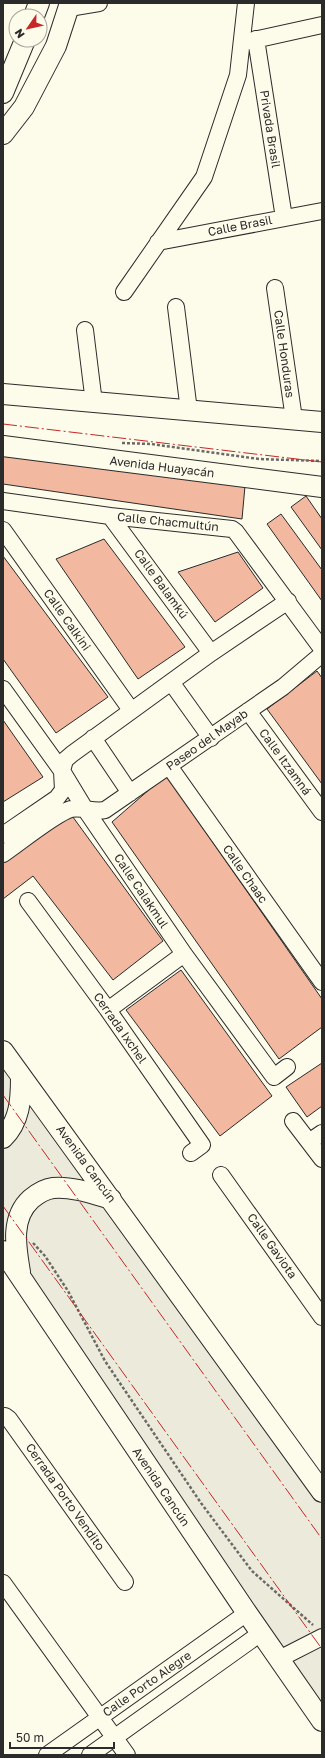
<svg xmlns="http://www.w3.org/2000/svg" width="325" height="1758" font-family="'Golos Text',sans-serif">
	<rect width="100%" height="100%" fill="#fdfbea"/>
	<path fill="#ecebdb" stroke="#74746e" d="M3 1051 322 1492V1710L3 1253Z"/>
	<path fill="#f2b8a0" stroke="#2b2b2b" d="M3 456 245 486 242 519 3 484Z
		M306 496 322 519V550L291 507Z
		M281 514 322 570V601L267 524Z
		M104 539 185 647 138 679 56 559Z
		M238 552 263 588 215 622 178 572Z
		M3 556 108 697 56 733 3 659Z
		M317 671 322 678V784L267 709Z
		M3 720 43 777 3 802Z
		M166 775 322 999V1027L279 1059 112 822Z
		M70 813 163 941 113 980 33 876 3 899V863Z
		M181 970 272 1096 220 1136 126 1010Z
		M322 1063V1106L307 1117 286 1087Z"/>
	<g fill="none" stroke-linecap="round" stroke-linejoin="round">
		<g stroke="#2b2b2b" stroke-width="18">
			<path id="minor" d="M69 8 99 3
				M256 39 284 218
				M245 42 322 25
				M158 242 322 211
				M275 288 294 419
				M124 292 204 177 238 75 246 3
				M176 307 189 411
				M85 330 94 403
				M3 501 110 516 232 529 236 532 322 649
				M110 516 211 653
				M3 530 131 710
				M171 682 211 738
				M3 689 62 771 85 809 184 954 274 1077 287 1067
				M248 711 322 812
				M93 738 130 793
				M169 766 322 982
				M3 835 57 798 63 790 62 771 65 760 72 754 211 653 288 601
				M3 854C18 844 56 813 71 809 82 807 93 812 105 810L283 687 322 654
				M28 901 108 1010 202 1145 191 1153
				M108 1010 184 954
				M293 1121 322 1159
				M309 1142 322 1133
				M221 1175 322 1317
				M3 1417 5 1416 9 1419 125 1582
				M3 1583 127 1755
				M279 1659 322 1637
				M47 1755 247 1613
				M90 1755 261 1633"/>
		</g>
		<g stroke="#2b2b2b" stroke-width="22">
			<path id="major" d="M34 16 39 3
				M3 93 25 40
				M3 134 24 107 56 46 70 3
				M3 394 322 422
				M3 446 322 487
				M3 1051 322 1492
				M3 1138C20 1121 21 1100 21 1077
				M3 1251 247 1613 322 1721
				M20 1272C16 1248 10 1218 31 1199 37 1194 45 1189 53 1188 71 1186 94 1194 111 1199"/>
		</g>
		<path stroke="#6a6964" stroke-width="2.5" stroke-dasharray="3 2" stroke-linecap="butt" d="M122 443 151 444 259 459 322 461
			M33 1243 45 1256 68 1291 105 1361 201 1503 252 1571 313 1625"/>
		<use href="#minor" stroke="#fdfbea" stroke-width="16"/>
		<use href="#major" stroke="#fdfbea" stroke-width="20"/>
		<path stroke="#c62828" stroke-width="1" stroke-dasharray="14 3 2 3" stroke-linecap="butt" d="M3 424 322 462
			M3 1095 322 1539
			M3 1206 322 1649"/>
	</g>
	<g text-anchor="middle" stroke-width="3" stroke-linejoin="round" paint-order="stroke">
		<g font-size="12" fill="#2b2b2b" stroke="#fdfbea">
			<text transform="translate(270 129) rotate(81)" y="4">Privada Brasil</text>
			<text transform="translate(240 226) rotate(-11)" y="4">Calle Brasil</text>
			<text transform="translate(284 354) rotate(82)" y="4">Calle Honduras</text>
			<text transform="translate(162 467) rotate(7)" y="4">Avenida Huayacán</text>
			<text transform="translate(168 522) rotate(6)" y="4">Calle Chacmultún</text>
			<text transform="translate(161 584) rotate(54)" y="4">Calle Balamkú</text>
			<text transform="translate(67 620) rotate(55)" y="4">Calle Calkini</text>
			<text transform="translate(207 740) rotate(-35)" y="4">Paseo del Mayab</text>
			<text transform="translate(285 762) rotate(54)" y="4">Calle Itzamná</text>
			<text transform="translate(245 874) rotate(55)" y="4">Calle Chaac</text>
			<text transform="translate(141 891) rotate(56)" y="4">Calle Calakmul</text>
			<text transform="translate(120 1028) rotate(55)" y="4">Cerrada Ixchel</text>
			<text transform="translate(86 1164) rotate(54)" y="4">Avenida Cancún</text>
			<text transform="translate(272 1246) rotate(55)" y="4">Calle Gaviota</text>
			<text transform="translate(161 1487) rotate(56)" y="4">Avenida Cancún</text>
			<text transform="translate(65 1497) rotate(55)" y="4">Cerrada Porto Vendito</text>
			<text transform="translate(147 1684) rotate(-35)" y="4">Calle Porto Alegre</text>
		</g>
	</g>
	<rect width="325" height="1758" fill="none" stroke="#2b2b2b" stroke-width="8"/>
	<g transform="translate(28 28) rotate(236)"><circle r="19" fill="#fdfbea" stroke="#a9a89e"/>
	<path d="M0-3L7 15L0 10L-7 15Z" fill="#c62828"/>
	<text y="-6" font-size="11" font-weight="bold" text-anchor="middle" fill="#2b2b2b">N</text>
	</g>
	<path d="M10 1742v6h104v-6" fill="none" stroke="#2b2b2b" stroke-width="2"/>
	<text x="16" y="1742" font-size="12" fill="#2b2b2b" stroke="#fdfbea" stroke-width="3" paint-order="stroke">50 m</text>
</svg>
